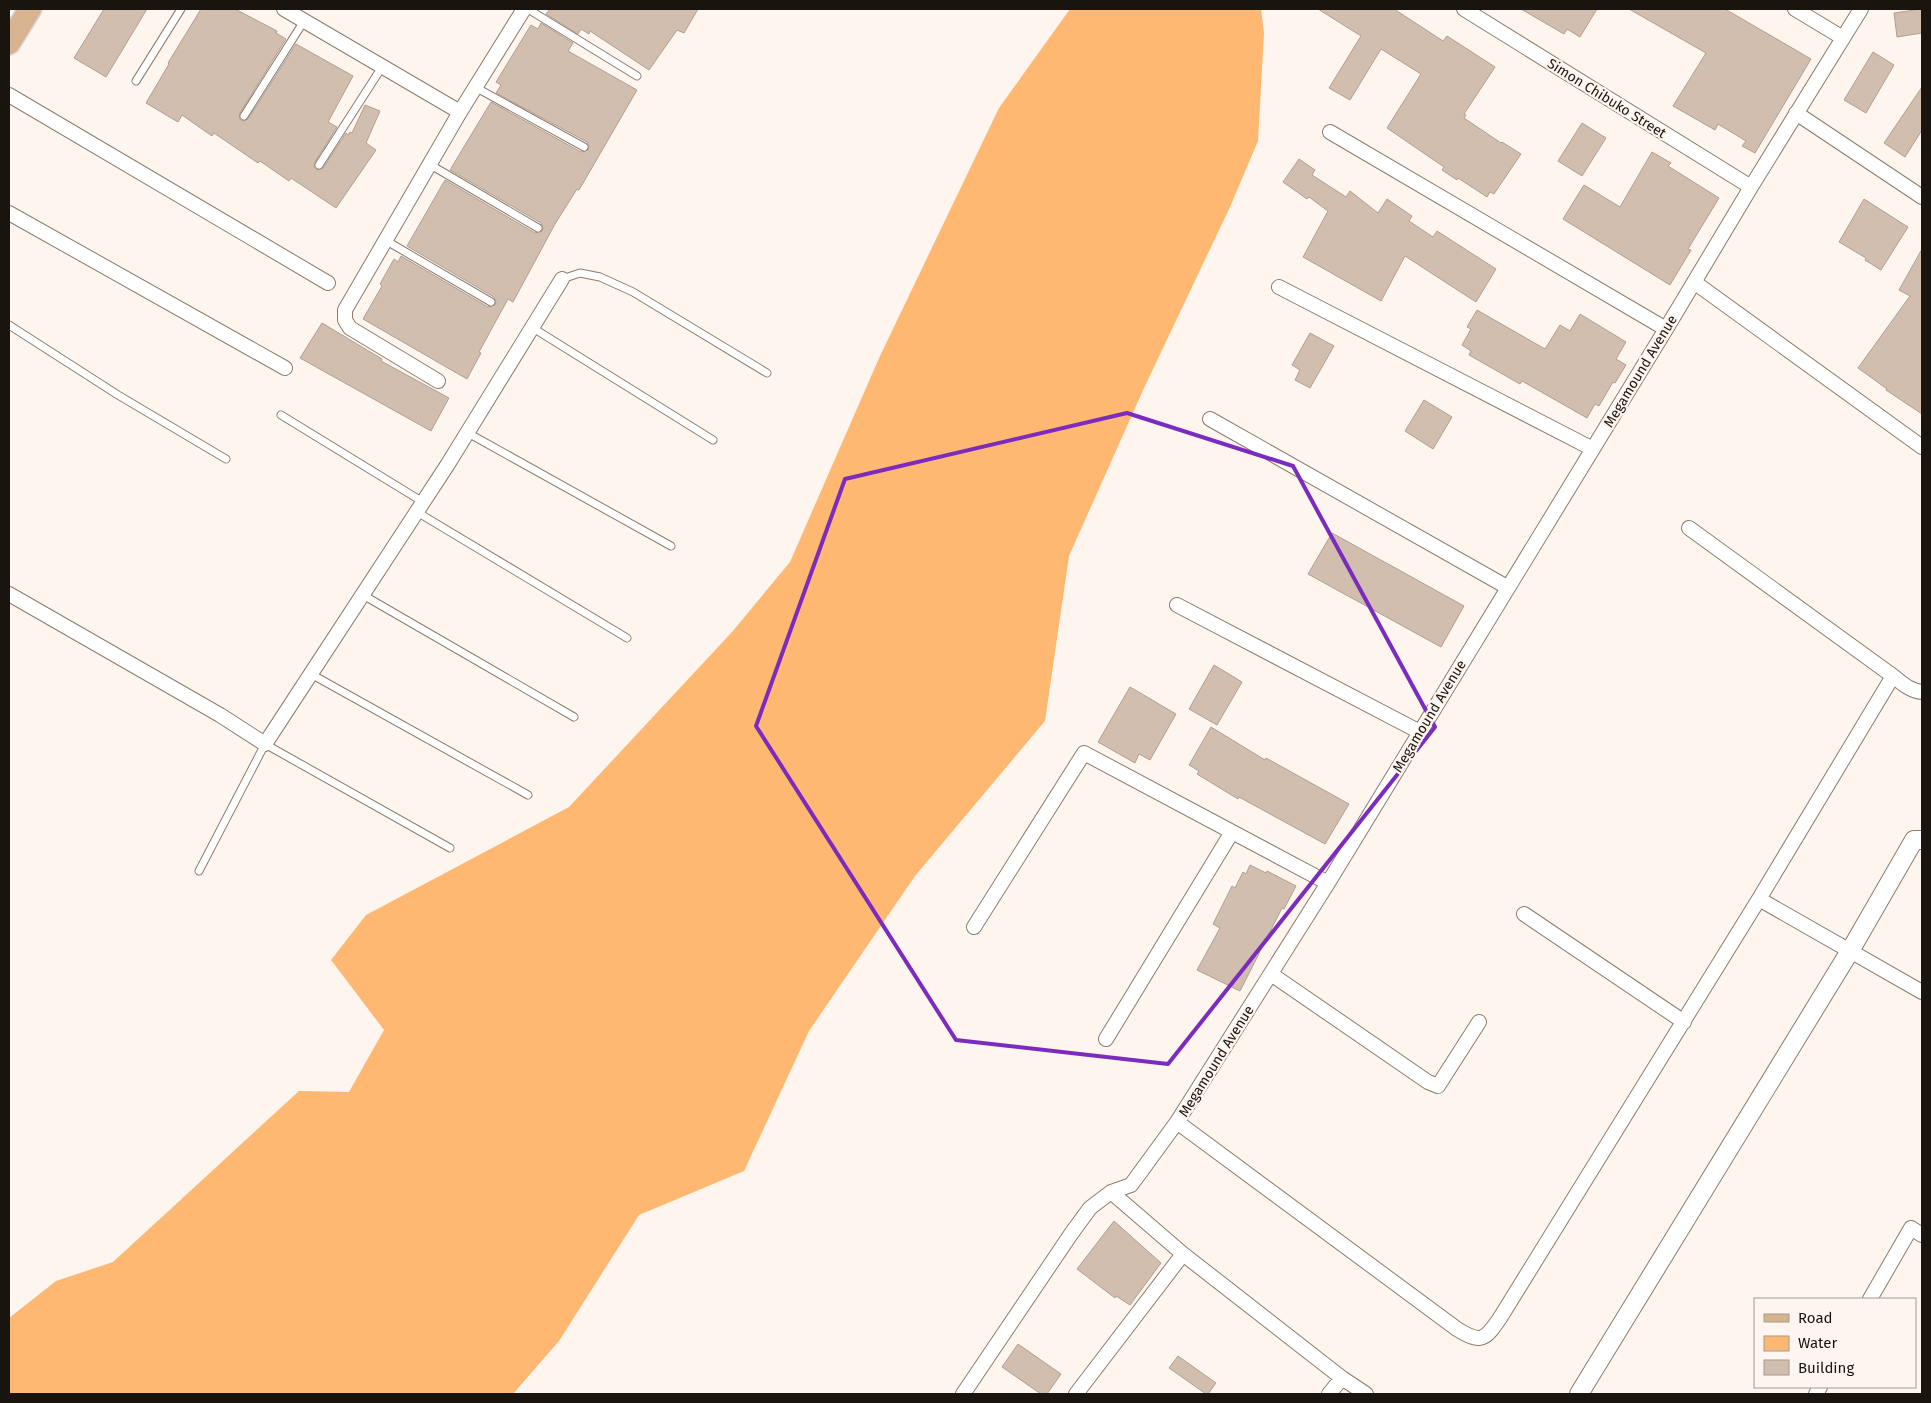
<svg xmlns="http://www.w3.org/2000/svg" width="1931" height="1403" font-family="'Fira Sans',sans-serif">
	<rect width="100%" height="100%" fill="#fdf5ee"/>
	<path fill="#ffb872" d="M1070 9H1261L1264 33 1258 141 1230 207 1144 388 1069 556 1045 721 915 876 809 1031 744 1171 639 1215 559 1341 513 1394H9V1318L56 1281 113 1262 299 1091 349 1092 384 1030 331 960 366 915 569 807 732 632 790 562 880 356 999 108Z"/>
	<path fill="#d1beae" stroke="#b19f8f" d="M104 9H147L106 77 74 58Z
		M201 9H235L277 31 276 33 286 39 240 113 239 118 242 121 248 119 296 44 353 76 328 122 337 127 315 162 314 167 317 170 323 168 346 133 348 135 350 132 352 133 365 105 380 111 366 143 376 150 336 208 291 178 289 181 260 161 258 163 214 133 212 136 182 115 178 122 146 103 169 64 168 63Z
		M550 9H698L684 33 677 30 649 70 590 31 589 34 581 29 578 34 546 14Z
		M1318 9H1394L1443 41 1447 36 1495 67 1464 114 1466 115 1464 118 1501 143 1502 142 1521 154 1494 194 1490 192 1487 197 1458 178 1457 180 1442 170 1444 167 1387 128 1421 74 1381 49 1350 100 1329 88 1361 36Z
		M1521 9H1597L1580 37 1567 29 1564 34Z
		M1629 9H1725L1811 59 1755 153 1742 146 1746 141 1718 124 1715 130 1673 106 1706 53Z
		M1922 9V33L1897 37 1894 13Z
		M541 23 573 43 568 51 637 90 579 190 577 189 555 224 513 302 508 299 479 352 481 353 467 379 363 319 382 286 380 284 394 259 398 262 401 256 488 307 495 305 496 302 494 297 407 246 445 180 535 233 542 231 543 228 541 223 450 170 491 102 581 152 588 150 589 146 587 142 496 93 501 85 496 82 531 25 538 29Z
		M1873 52 1894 65 1866 113 1844 100Z
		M1922 87V130L1905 157 1884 143Z
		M1582 123 1606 138 1582 176 1558 161Z
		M1652 152 1671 163 1668 166 1719 198 1688 249 1691 250 1670 285 1563 219 1584 185 1620 207Z
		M1299 159 1315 170 1312 175 1346 197 1350 191 1378 213 1387 199 1412 216 1409 221 1433 237 1437 231 1496 269 1476 302 1405 256 1381 301 1303 257 1328 211 1309 197 1307 199 1283 182Z
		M1864 199 1908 227 1881 270 1865 260 1866 258 1839 242Z
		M1922 249V414L1886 390 1887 389 1858 368 1910 296 1899 290Z
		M1477 310 1545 349 1560 325 1570 331 1580 314 1626 342 1616 359 1626 365 1615 383 1613 382 1599 406 1595 404 1587 418 1522 381 1520 384 1469 355 1471 351 1462 345 1471 329 1467 327Z
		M322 323 382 359 381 361 449 398 431 431 300 358Z
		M1310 333 1334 346 1310 388 1295 380 1300 370 1292 365Z
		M1424 400 1452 417 1433 449 1405 431Z
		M1332 533 1464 606 1441 647 1308 574Z
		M1214 665 1242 682 1217 725 1189 709Z
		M1130 687 1176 714 1150 760 1139 754 1135 763 1098 742Z
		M1211 727 1265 760 1266 758 1349 804 1325 844 1239 797 1238 799 1197 774 1199 771 1189 765Z
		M1250 865 1266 873 1267 871 1296 886 1284 909 1282 908 1240 991 1197 970 1220 928 1213 924 1232 886 1235 888 1243 872 1246 874Z
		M1114 1221 1161 1263 1130 1305 1116 1296 1115 1298 1077 1269Z
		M1018 1344 1061 1374 1047 1394H1041L1002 1367Z
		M1178 1356 1216 1383 1208 1394H1206L1169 1368Z"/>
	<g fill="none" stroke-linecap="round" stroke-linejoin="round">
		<g stroke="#8d7c6c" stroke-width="9">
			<path id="service" d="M528 9 637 76
				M136 81 181 9
				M475 87 584 147
				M244 116 304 21
				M429 164 538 228
				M319 165 382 67
				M385 240 491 302
				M562 279 580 273 600 277 633 292 767 373
				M9 325 118 395 226 459
				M533 328 713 440
				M281 415 423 502
				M468 433 671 546
				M417 512 627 638
				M363 595 574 717
				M311 674 528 795
				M199 871 265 744 450 848"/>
		</g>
		<g stroke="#8d7c6c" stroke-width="16">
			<path id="minor" d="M284 9 460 112 524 9
				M1464 9 1751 187
				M1795 9 1843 38
				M9 95 328 283
				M1796 113 1922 197
				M1330 132 1666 329
				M9 213 285 368
				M1694 282 1922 447
				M1279 287 1593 449
				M438 381 350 328 345 320V310L460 112
				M1210 419 1507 587
				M1689 528 1893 676
				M9 594 220 715 265 744 448 464 562 279
				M1177 605 1420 732
				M1759 899 1922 992
				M1524 914 1684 1022
				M974 927 1084 753 1328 883
				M1271 974 1428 1082 1438 1086 1479 1022
				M1106 1039 1232 832
				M1177 1122 1457 1329C1481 1344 1485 1340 1500 1318L1759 899 1893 676C1902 683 1910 691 1922 692
				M1111 1192 1183 1254 1342 1378 1366 1394
				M1870 1299 1911 1228 1922 1235
				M963 1394 1071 1234 1090 1208 1111 1192 1131 1185 1177 1122 1328 883 1666 329 1751 187 1861 9
				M1076 1394 1183 1254
				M1329 1394 1342 1378
				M1816 1394 1820 1387"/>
		</g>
		<g stroke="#8d7c6c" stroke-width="20">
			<path id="tertiary" d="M1579 1394 1850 951 1914 840H1922"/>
		</g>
		<g stroke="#d6d5d4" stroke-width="25">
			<path id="primary" d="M9 43 30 9"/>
		</g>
		<use href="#service" stroke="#fff" stroke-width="7"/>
		<use href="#minor" stroke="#fff" stroke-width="14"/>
		<use href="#tertiary" stroke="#fff" stroke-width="18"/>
		<use href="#primary" stroke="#d7b38f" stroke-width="22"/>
	</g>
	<path fill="none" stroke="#7b2cbf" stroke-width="4" stroke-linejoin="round" d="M1127 413 1293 466 1435 727 1168 1064 956 1040 756 726 845 479Z"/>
	<g text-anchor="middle" stroke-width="4.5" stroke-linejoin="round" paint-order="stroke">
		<g font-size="14" fill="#1a140e" stroke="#fdf5ee">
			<text transform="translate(1607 98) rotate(32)" y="5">Simon Chibuko Street</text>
			<text transform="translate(1640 371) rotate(-59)" y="5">Megamound Avenue</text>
			<text transform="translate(1429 716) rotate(-59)" y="5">Megamound Avenue</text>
			<text transform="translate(1216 1061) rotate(-58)" y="5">Megamound Avenue</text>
		</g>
	</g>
	<rect width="1931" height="1403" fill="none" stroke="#1a140e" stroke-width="20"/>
	<rect x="1754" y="1298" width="162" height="90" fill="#fdf5ee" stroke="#a29b94"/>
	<rect x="1764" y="1314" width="25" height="8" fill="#d7b38f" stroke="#a29b94"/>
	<text x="1798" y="1323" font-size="15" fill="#1a140e">Road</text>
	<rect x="1764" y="1336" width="25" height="15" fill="#ffb872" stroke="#a29b94"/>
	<text x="1798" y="1348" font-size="15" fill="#1a140e">Water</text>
	<rect x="1764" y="1360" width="25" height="15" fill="#d1beae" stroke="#a29b94"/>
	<text x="1798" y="1373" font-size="15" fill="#1a140e">Building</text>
</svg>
